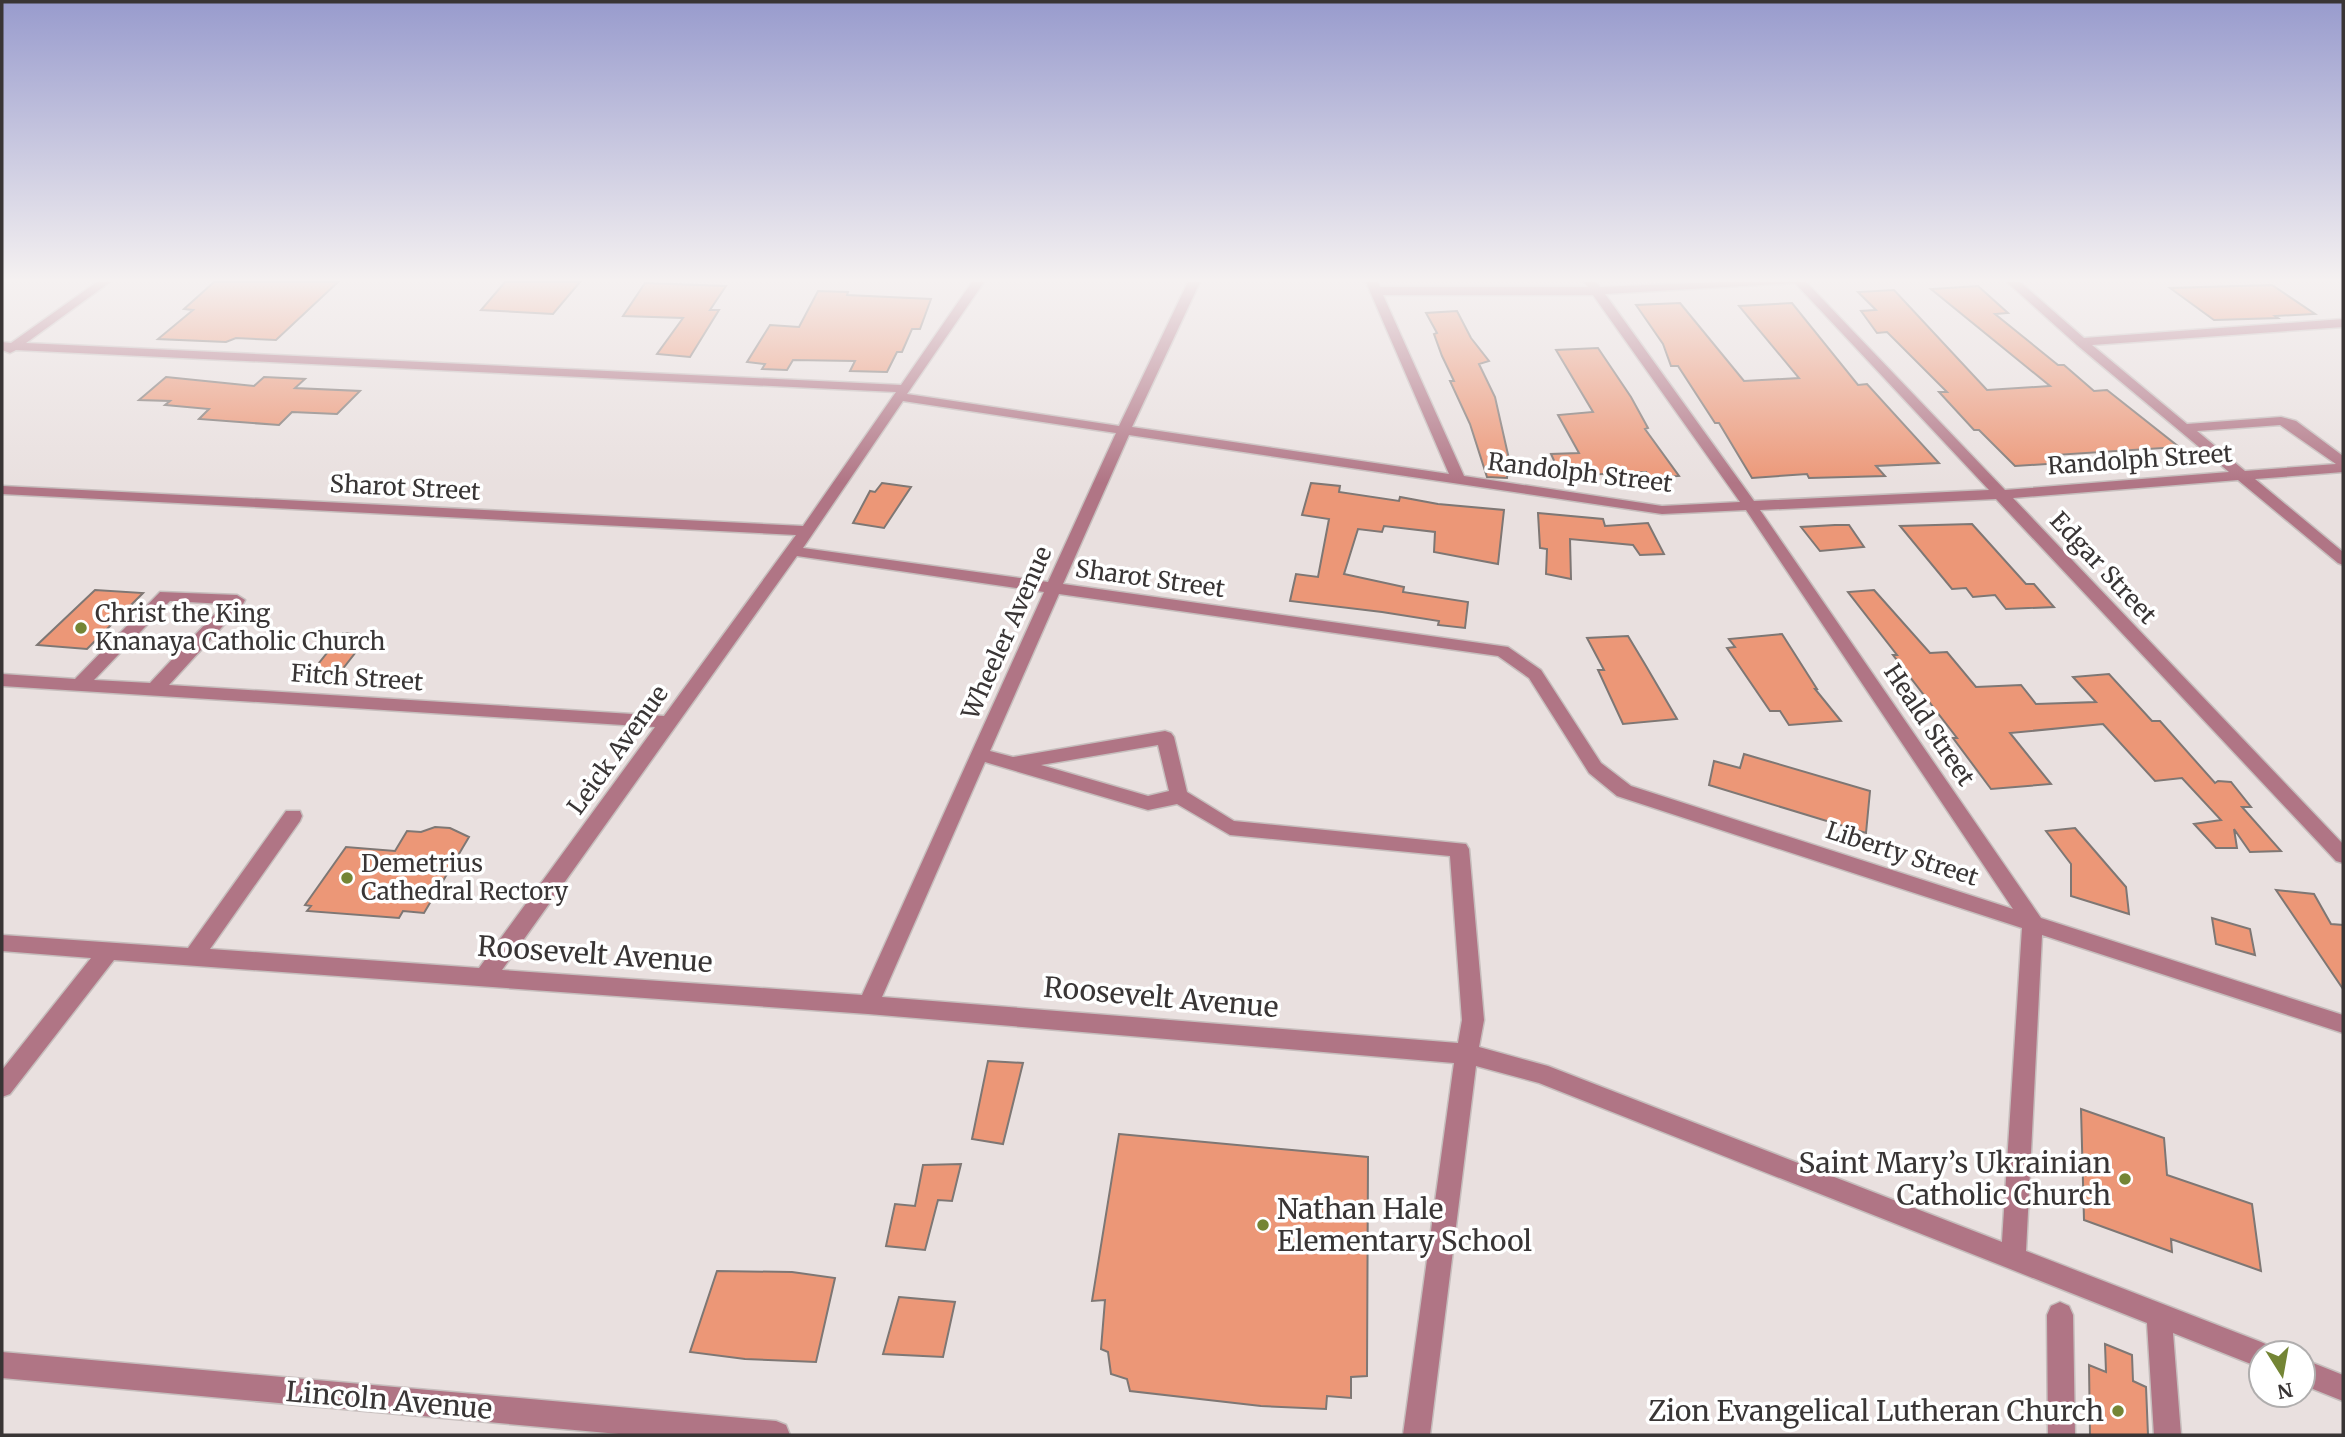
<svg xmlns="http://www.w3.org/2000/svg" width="2345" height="1437" font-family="Merriweather,serif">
	<rect width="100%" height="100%" fill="#e9e0df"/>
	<path fill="#ec9777" stroke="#7e7774" stroke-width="2" d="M214 282H338L276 340 236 338 226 342 158 339 193 310 184 309Z
		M505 282H580L553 314 481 310Z
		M645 283 726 286 710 310H719L690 357 657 354 683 318 623 316Z
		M2272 285 2315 314 2275 316 2278 318 2214 320 2170 288Z
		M1978 286 2008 313 1995 314 2058 365H2064L2094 391 2107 390 2179 447 2054 455 2063 463 2015 466 1979 430H1974L1939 392H1947L1887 332 1877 333 1861 311 1876 310 1858 292 1894 290 1987 390 2050 386 1931 289Z
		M818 291 848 292 847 295 931 299 920 329H912L902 352H897L887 372 850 371 855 361 793 360 787 370 762 369 765 364 747 362 770 325 799 327Z
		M1680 303 1744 381 1799 378 1739 306 1792 303 1858 385 1867 384 1939 463 1876 466 1885 476 1809 478 1807 474 1752 478 1719 423H1715L1678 366H1671L1663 344 1636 305Z
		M1457 311 1471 338 1489 361 1479 364 1495 397 1509 459 1507 478 1487 477 1470 424 1450 381H1454L1442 356 1434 334 1437 333 1426 313Z
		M1598 348 1631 397 1648 428 1645 429 1679 476 1650 478 1646 472 1561 476 1551 454 1579 453 1558 415 1593 412 1556 350Z
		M166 377 254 386 264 377 305 379 295 388 360 391 337 414 292 412 279 425 199 419 209 409 165 405 170 401 139 400Z
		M882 483 911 487 884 528 853 523 870 491 875 492Z
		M1311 483 1340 486 1339 492 1399 501 1400 497 1438 504 1504 510 1498 564 1434 552 1435 532 1384 526 1382 532 1358 529 1344 574 1404 587 1403 592 1468 602 1465 628 1438 625 1439 621 1382 612 1290 601 1296 574 1318 577 1329 519 1302 515Z
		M1538 513 1603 519 1605 526 1648 523 1664 554 1640 555 1633 545 1570 539 1571 579 1546 574 1547 549 1540 548Z
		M1972 524 2026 584H2034L2054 607 2006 609 1995 595 1973 597 1966 588 1952 589 1900 526Z
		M1835 525H1849L1864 547 1820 551 1801 527Z
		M95 590 143 593 87 649 37 645Z
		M1874 590 1930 653 1947 652 1976 687 2021 685 2036 704 2096 702 2073 677 2109 674 2152 721H2160L2215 783 2218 781 2231 782 2251 807H2242L2281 851 2250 852 2234 829 2237 848H2216L2194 824 2221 820 2182 778 2155 781 2103 724 2010 733 2051 784 1991 789 1953 738H1957L1893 655H1897L1848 592Z
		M343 633 369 635 338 675 311 673Z
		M1782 634 1817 689H1815L1841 721 1789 725 1780 711H1770L1727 648 1735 647 1729 639Z
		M1628 636 1646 666 1677 719 1623 724 1598 670H1604L1587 638Z
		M1744 754 1870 791 1866 833 1709 785 1714 761 1740 768Z
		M435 827 450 828 469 837 424 913 403 911 399 918 307 911 311 906 305 905 346 847 395 851 407 831 421 832Z
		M2075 828 2126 887 2129 914 2071 896V864L2046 831Z
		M2276 890 2314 894 2331 924 2343 925V989Z
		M2212 918 2250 929 2255 955 2216 944Z
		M988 1061 1023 1063 1003 1144 972 1139Z
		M2081 1109 2164 1138 2167 1175 2252 1204 2261 1271 2171 1239 2172 1252 2084 1220Z
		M1119 1134 1368 1157 1367 1376 1351 1377V1398L1327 1396 1326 1409 1261 1406 1130 1391 1127 1379 1111 1374 1108 1352 1101 1349 1105 1300 1092 1301Z
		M961 1164 952 1201 938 1200 925 1250 886 1246 895 1204 915 1206 923 1165Z
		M717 1271 792 1272 835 1278 816 1362 745 1359 690 1352Z
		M899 1297 955 1302 943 1357 883 1354Z
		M2105 1344 2132 1355 2133 1381 2146 1387 2148 1435H2090L2089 1365 2106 1372Z"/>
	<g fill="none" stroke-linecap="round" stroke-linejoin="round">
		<g stroke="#c6bebd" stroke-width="3">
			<path id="minor" d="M97 282H110L26 343 901 385 972 282H984L907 394 1119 426 1188 282H1200L1132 427 1449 474 1366 282H1378L1380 287H1588L1584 282H1596L1600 287 1722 282H1806L2005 490 2229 472 2077 345 2007 282H2020L2084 338 2343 319V327L2092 345 2187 424 2281 417 2296 421 2343 456V472L2255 479 2343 552V565L2338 563 2238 480 2013 498 2343 844V863L2336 861 1996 499 1760 510 2041 918 2343 1015V1033L2042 935 2026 1251 2261 1342 2270 1346 2273 1353H2261V1368L2173 1333 2181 1435H2154L2147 1323 1539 1083 1476 1066 1430 1435H1403L1454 1063 868 1014 114 960 10 1094 2 1097V1070L91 958 2 951V935L188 948 286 811H300L302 816 300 821 210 949 479 968 655 727 2 686V674L75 679 160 592 237 595 245 600 243 604 169 685 664 716 796 535 2 494V486L803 526 896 392 16 350 10 353 2 350V342L11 343ZM1795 283 1796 284 1989 490 1754 501 1605 294ZM1383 295H1593L1740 502 1662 506 1464 476ZM903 401 1116 433 1048 582 803 548ZM2280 425 2336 464 2245 471 2197 431ZM1129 435 1662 514 1746 510 2013 909 1631 786 1601 763 1541 670 1508 647 1063 584ZM797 556 1044 592 862 995 502 970ZM1059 594 1498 656 1529 678 1589 773 1617 796 2022 928 2002 1242 1548 1066 1479 1047 1484 1020 1469 849 1466 844 1234 821 1187 792 1174 737 1171 733 1165 731 1013 757 990 751ZM170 601 224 604 150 683 94 680ZM1158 745 1169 791 1148 796 1041 765ZM985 762 1148 810 1177 804 1230 835 1450 856 1462 1020 1458 1043 882 997Z
				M2060 1302 2069 1306 2073 1315 2075 1435H2048L2047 1315 2051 1306Z
				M2 1352 776 1421 786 1425 790 1435H630L2 1378Z
				M2303 1359 2343 1375V1401L2303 1385Z"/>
		</g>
		<use href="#minor" fill="#b07585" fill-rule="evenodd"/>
	</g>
	<linearGradient id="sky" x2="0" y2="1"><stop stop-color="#989bcd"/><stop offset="0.58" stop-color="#f5f1f1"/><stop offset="1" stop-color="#f5f1f1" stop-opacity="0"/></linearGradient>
	<rect width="2345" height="483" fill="url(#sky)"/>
	<g fill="#748535" stroke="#fff" stroke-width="2.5">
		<circle cx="81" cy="628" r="7"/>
		<circle cx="347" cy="878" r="7"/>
		<circle cx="2125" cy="1179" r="7"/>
		<circle cx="1263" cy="1225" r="7"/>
		<circle cx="2118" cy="1411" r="7"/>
	</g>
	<g text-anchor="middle" stroke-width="7" stroke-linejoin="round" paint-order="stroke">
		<g font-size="24" fill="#393535" stroke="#fff">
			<text transform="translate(2140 460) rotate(-4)" y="8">Randolph Street</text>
			<text transform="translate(1580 473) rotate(7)" y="8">Randolph Street</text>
			<text transform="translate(405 488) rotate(3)" y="8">Sharot Street</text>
			<text transform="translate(2103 568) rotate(47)" y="8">Edgar Street</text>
			<text transform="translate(1150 579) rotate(8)" y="8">Sharot Street</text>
			<text transform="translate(1007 633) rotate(-66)" y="8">Wheeler Avenue</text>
			<text transform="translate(357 678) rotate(4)" y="8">Fitch Street</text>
			<text transform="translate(1929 725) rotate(56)" y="8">Heald Street</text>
			<text transform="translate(618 750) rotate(-54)" y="8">Leick Avenue</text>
			<text transform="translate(1902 854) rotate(18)" y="8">Liberty Street</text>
		</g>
		<g font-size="24" fill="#393535" stroke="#fff" text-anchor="start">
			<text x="95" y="622">Christ the King<tspan x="95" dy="28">Knanaya Catholic Church</tspan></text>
			<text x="361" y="872">Demetrius<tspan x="361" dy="28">Cathedral Rectory</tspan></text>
		</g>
		<g font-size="28" fill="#393535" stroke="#fff">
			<text transform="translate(595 954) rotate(4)" y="10">Roosevelt Avenue</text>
			<text transform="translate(1161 997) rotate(5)" y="10">Roosevelt Avenue</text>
			<text transform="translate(389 1400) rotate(5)" y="10">Lincoln Avenue</text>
		</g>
		<g font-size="28" fill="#393535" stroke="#fff" text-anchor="end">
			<text x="2111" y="1173">Saint Mary’s Ukrainian<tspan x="2111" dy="32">Catholic Church</tspan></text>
			<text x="1277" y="1219" text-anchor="start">Nathan Hale<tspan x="1277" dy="32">Elementary School</tspan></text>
			<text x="2104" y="1421">Zion Evangelical Lutheran Church</text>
		</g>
	</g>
	<rect width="2345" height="1437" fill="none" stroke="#393535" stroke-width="7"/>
	<g transform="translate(2282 1374) rotate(169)"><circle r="33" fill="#ffffff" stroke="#b0aeae" stroke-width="2"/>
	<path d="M0-5L12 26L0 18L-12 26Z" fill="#748535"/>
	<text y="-10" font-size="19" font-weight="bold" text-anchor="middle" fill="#393535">N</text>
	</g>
</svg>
